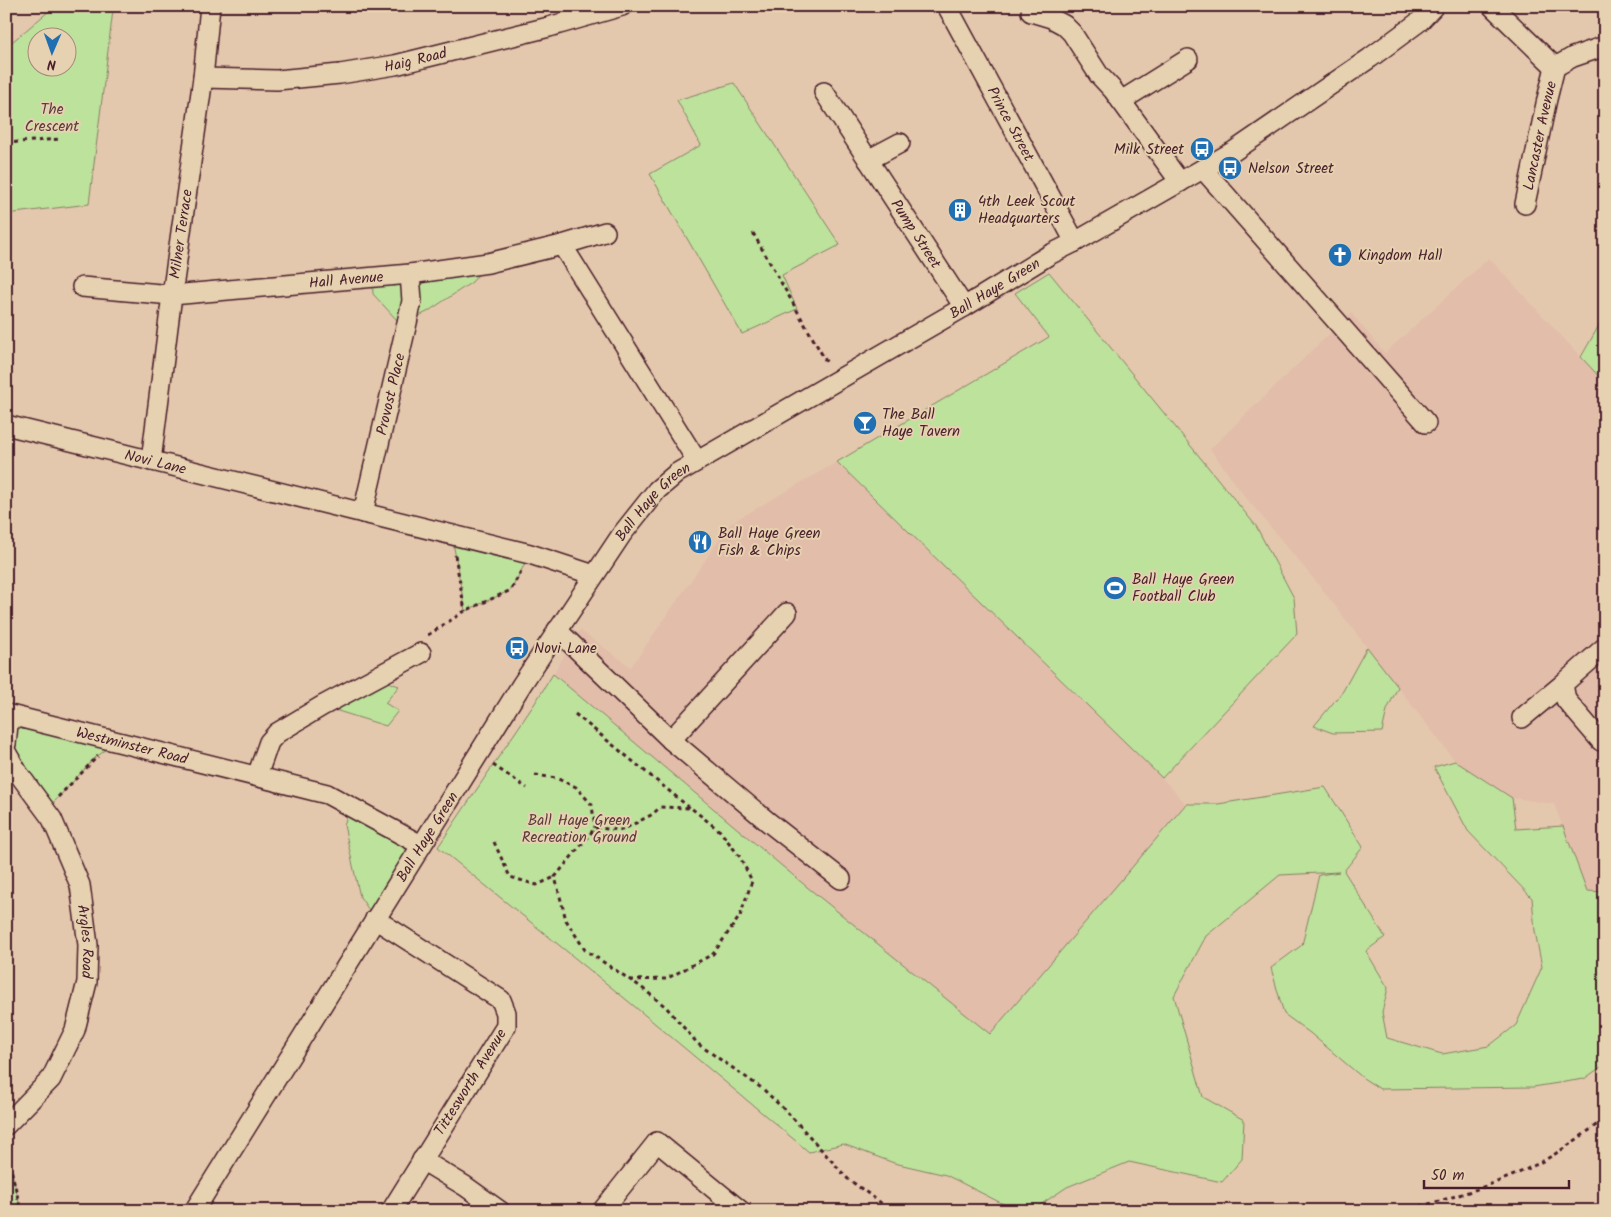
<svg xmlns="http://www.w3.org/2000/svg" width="1611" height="1217" font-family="Kalam,sans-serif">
	<rect width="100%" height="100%" fill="#e4c8ad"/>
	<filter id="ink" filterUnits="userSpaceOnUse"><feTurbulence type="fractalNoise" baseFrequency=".02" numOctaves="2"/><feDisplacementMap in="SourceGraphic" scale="10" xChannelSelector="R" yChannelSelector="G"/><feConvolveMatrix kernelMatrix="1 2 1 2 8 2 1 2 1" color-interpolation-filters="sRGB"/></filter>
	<g filter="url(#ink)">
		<path fill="#e2bdaa" d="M1489 258 1605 383V892L1604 893 1587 891 1554 804 1512 798 1455 761 1322 589 1243 494 1210 449 1351 313 1385 353Z
			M837 462 1162 778 1186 804 990 1035 807 887 553 674 580 630 631 667 731 523Z"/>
		<path fill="#bde29c" stroke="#848064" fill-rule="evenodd" d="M55 6H95L113 10 89 204 6 214V47ZM38 38H68V68H38Z
			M734 83 840 245 782 275 797 309 742 334 650 174 701 145 677 100Z
			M488 263 472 282 427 312 407 322 397 320 373 294 372 278Z
			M1049 272 1256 526 1294 598 1297 634 1162 778 837 462 1049 337 1015 293Z
			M1605 315V383L1581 357Z
			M452 536 530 554 511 590 465 611Z
			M1367 647 1398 687 1387 710 1382 732 1333 733 1314 726 1343 691Z
			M383 674 390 683 399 686 385 703 398 711 386 726 322 706Z
			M553 674 807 887 990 1034 1186 804H1218L1325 787 1363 847 1344 871 1385 937 1366 951 1388 988 1382 1012 1387 1038 1442 1054 1489 1046 1516 1025 1542 967 1535 931 1532 898 1468 831 1434 767 1455 761 1512 798 1516 829 1563 826 1587 891 1605 892V1064L1584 1079 1533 1087 1380 1089 1363 1078 1310 1033 1284 1014 1271 968 1302 945 1319 875 1339 872 1280 875 1206 936 1174 996 1203 1097 1244 1120 1242 1159 1222 1182 1129 1162 1067 1187 1031 1211H1017L946 1175 894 1163 843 1144 809 1152 628 1001 438 847 535 703Z
			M9 715 116 742 95 758 55 801 44 809 6 744Z
			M350 807 421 845 375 919 360 897 344 825Z
			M6 1148 21 1211H6Z"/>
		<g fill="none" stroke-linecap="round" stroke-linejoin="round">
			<g stroke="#4a1f2b" stroke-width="22">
				<g id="minor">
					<path id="s1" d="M947 6 1075 242"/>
					<path d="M1492 6 1555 67"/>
					<path d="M1031 12 1051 18 1064 25 1072 33 1099 75 1113 90 1180 182"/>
					<path id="s2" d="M203 78 277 80 340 74 395 65 549 27 622 6"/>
					<path id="s3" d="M824 92 964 307"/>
					<path d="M1121 101 1188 59"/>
					<path d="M868 160 900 143"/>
					<path d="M1203 169 1426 423"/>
					<path id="s4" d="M1525 204 1547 99 1555 67 1573 57 1605 46"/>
					<path d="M562 245 697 461"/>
					<path id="s5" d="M82 287 172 295 410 274 488 263 562 245 605 232"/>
					<path id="s6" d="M6 425 530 554 594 575"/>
					<path id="s7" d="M151 461 172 295 203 78 210 6"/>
					<path id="s8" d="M363 513 412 301 410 274"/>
					<path d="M557 630 671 740 787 613"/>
					<path d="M1605 647 1563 684 1566 700 1601 741 1605 742"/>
					<path id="s9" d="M6 714 327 794 421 845"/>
					<path d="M1522 718 1563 684"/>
					<path d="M671 740 767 821 841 879"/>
					<path d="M6 744 9 715"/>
					<path id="s10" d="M6 752 18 773 52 819 80 885 88 945 87 982 75 1030 51 1079 6 1125"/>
					<path d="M257 776 269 742 277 733 322 706 421 653"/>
					<path d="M375 919 501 1000 506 1013V1026L391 1211"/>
					<path d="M422 1160 465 1186 500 1211"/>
					<path id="s11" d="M194 1211 522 684 622 534 657 490 677 473 964 307 1049 255 1075 242 1234 151 1370 58 1420 21 1434 6"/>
					<path d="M602 1211 657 1142 741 1211"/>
				</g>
			</g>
			<path stroke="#4a1f2b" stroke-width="3" stroke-dasharray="4 4" stroke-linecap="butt" d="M6 143 60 139
				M753 233 828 365
				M455 555 465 611
				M428 635 465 611 511 590 521 571
				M575 714 690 808
				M493 765 527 788
				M535 775 556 778 576 787 592 805 595 828
				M58 797 98 756
				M494 842 510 877 537 885 555 877
				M630 980 666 979 713 954 740 916 752 881 740 857 720 831 691 808 660 807 653 814 622 830 595 828 555 877 566 920 585 950 641 987 666 1007 698 1044 763 1089 791 1116 848 1179 892 1211
				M6 1148 21 1211
				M1405 1211C1456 1196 1509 1182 1555 1154 1572 1143 1589 1131 1605 1118"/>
			<use href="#minor" stroke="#e6d1b0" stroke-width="19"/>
		</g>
	</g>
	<defs>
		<g id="bus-disc" transform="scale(1.25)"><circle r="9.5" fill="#1f6fb2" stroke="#e6d1b0"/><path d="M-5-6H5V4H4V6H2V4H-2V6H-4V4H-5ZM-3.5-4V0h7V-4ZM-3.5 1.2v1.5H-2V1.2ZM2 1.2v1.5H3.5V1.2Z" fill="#fff"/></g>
		<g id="building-disc" transform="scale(1.25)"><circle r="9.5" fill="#1f6fb2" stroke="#e6d1b0"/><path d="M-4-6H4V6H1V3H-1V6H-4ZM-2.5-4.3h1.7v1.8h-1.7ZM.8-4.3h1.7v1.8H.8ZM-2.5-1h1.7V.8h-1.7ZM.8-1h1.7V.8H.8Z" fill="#fff"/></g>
		<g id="church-disc" transform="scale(1.25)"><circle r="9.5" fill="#1f6fb2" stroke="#e6d1b0"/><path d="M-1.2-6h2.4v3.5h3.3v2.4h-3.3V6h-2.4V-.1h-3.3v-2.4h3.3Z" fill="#fff"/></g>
		<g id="bar-disc" transform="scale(1.25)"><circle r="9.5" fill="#1f6fb2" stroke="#e6d1b0"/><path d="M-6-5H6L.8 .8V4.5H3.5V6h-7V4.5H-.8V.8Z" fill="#fff"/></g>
		<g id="restaurant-disc" transform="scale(1.25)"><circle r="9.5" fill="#1f6fb2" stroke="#e6d1b0"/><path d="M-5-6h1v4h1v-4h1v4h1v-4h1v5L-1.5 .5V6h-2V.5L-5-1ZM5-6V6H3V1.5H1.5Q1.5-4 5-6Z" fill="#fff"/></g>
		<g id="stadium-disc" transform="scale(1.25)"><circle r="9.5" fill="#1f6fb2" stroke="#e6d1b0"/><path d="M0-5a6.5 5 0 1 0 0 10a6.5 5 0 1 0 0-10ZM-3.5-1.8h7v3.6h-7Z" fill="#fff"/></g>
	</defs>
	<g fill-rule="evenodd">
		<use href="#bus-disc" x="1202" y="149"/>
		<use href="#bus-disc" x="1230" y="168"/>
		<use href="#building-disc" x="960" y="210"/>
		<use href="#church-disc" x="1340" y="255"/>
		<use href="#bar-disc" x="865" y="423"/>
		<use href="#restaurant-disc" x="700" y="542"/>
		<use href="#stadium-disc" x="1115" y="588"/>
		<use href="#bus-disc" x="517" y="648"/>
	</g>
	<g text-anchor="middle" stroke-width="4" stroke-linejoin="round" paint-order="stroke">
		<g font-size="15" fill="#4a1f2b" stroke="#e6d1b0">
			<text dy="5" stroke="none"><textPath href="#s2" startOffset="214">Haig Road</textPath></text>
			<text dy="5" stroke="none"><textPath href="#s1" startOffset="134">Prince Street</textPath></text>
			<text dy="5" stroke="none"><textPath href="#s4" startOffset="70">Lancaster Avenue</textPath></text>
			<text dy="5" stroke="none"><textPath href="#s3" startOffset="169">Pump Street</textPath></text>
			<text dy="5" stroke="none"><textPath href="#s7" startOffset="229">Milner Terrace</textPath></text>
			<text dy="5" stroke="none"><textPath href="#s5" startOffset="265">Hall Avenue</textPath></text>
			<text dy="5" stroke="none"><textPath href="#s11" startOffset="1251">Ball Haye Green</textPath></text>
			<text dy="5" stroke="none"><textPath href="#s8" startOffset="122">Provost Place</textPath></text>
			<text dy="5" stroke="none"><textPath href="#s6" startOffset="154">Novi Lane</textPath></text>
			<text dy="5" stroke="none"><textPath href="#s11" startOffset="846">Ball Haye Green</textPath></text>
			<text dy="5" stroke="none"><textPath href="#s9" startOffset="130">Westminster Road</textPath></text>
			<text dy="5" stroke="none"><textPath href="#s11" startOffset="441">Ball Haye Green</textPath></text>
			<text dy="5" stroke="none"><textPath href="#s10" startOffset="210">Argles Road</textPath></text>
			<text transform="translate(470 1082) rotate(-58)" y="5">Tittesworth Avenue</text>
		</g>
		<g font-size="15" fill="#5b3c3c" stroke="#e6d1b0">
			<text x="52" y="114">The<tspan x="52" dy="17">Crescent</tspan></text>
			<text x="579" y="825">Ball Haye Green<tspan x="579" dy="17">Recreation Ground</tspan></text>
		</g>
		<g font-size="15" fill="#4a1f2b" stroke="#e6d1b0" text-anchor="start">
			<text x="1184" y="154" text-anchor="end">Milk Street</text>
			<text x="1248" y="173">Nelson Street</text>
			<text x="978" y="206">4th Leek Scout<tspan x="978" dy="17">Headquarters</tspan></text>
			<text x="1358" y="260">Kingdom Hall</text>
			<text x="882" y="419">The Ball<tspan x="882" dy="17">Haye Tavern</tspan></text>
			<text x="718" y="538">Ball Haye Green<tspan x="718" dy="17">Fish &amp; Chips</tspan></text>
			<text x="1132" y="584">Ball Haye Green<tspan x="1132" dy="17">Football Club</tspan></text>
			<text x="534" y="653">Novi Lane</text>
		</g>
	</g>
	<rect width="1611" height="1217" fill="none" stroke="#e6d1b0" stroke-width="25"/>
	<rect x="12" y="12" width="1586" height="1192" fill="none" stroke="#4a1f2b" stroke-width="2" filter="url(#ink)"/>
	<g transform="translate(52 52) rotate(182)"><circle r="24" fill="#e6d1b0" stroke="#a88a7b"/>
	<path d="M0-4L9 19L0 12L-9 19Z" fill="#1f6fb2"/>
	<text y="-8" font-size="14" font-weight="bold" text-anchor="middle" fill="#4a1f2b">N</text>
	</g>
	<path d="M1424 1180v8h145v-8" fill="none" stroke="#4a1f2b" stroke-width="2.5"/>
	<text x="1431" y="1180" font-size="15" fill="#4a1f2b" stroke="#e6d1b0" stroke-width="4" paint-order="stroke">50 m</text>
</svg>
